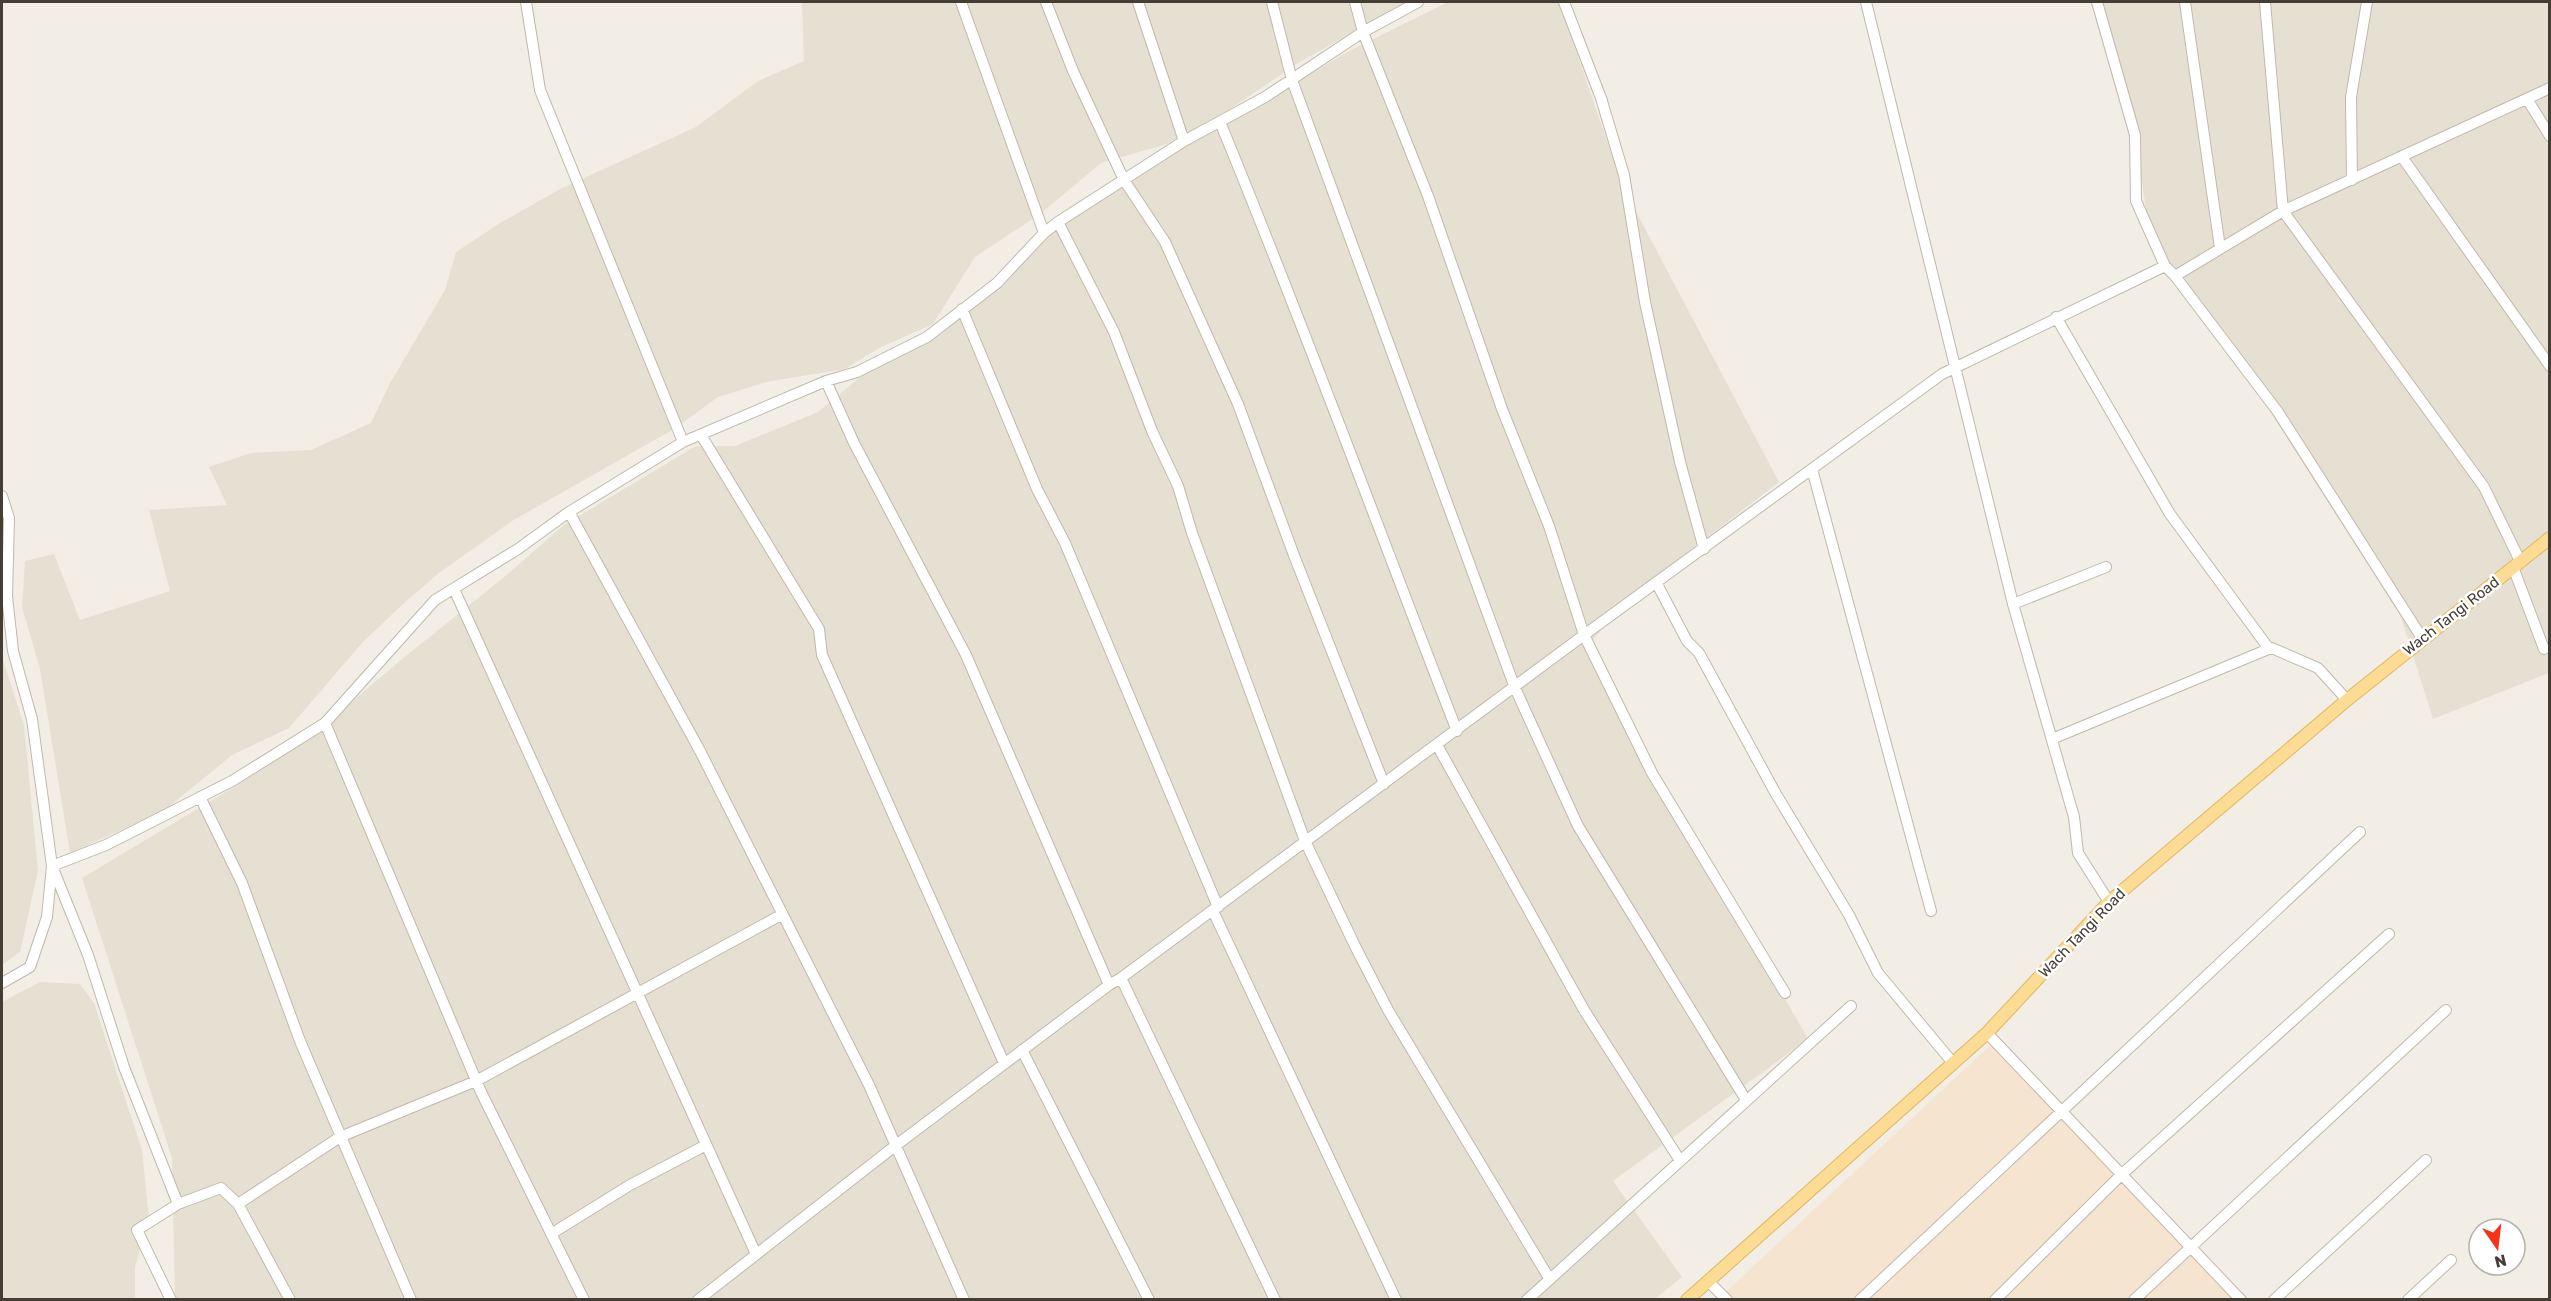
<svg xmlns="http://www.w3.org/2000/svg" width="2551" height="1301" font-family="Rubik,sans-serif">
	<rect width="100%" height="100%" fill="#f2eee5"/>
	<path fill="#e6e0d3" d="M802 2H1270L1291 68 1230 109 1167 144 1101 163 1040 214 975 257 933 324 879 348 845 369 766 382 718 397 674 429 512 521 439 573 404 603 362 643 289 728 232 755 165 810 70 853 40 669 22 607 25 561 54 554 80 620 170 591 149 510 227 505 209 467 251 453 311 450 371 423 389 385 445 290 456 252 500 223 562 188 696 127 758 81 804 61Z
		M1275 2H1406L1293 66Z
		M1448 2H1559L1623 187 1779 482 1635 593 1586 647 1808 1039 1613 1181 1682 1277 1655 1299H175L172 1158 82 878 229 790 322 727 401 660 503 578 564 525 696 446H735L818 412 876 364 940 334 999 284 1046 236 1162 159 1351 50Z
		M2095 2H2549V673L2433 719 2401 617 2186 280 2152 248 2140 170Z
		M2 657 24 725 38 871 20 952 2 965Z
		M40 982 80 984 94 1003 142 1150 149 1218 135 1267V1299L2 1300V1002Z"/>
	<path fill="#f4e4d0" d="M1997 1039 2241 1300H1717Z"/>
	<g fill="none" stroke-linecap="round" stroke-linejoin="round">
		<g stroke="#c0b8ab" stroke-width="12">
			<path id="minor" d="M526 2 540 90 683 442
				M961 2 1044 233
				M1046 2 1073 71 1124 180 1165 242 1238 404 1295 558 1384 784
				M1138 2 1184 141
				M1272 2 1292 80 1515 688 1578 826 1746 1100
				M1355 2 1363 32 1428 196 1502 409 1549 526 1584 635 1652 773 1785 993
				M1564 2 1601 98 1624 175 1645 302 1680 462 1704 549
				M1866 2 2013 604 2074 817 2078 853 2109 902
				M2097 2 2135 135 2136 201 2165 266
				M2185 2 2220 248
				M2265 2 2283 211 2484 487 2520 561
				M2527 99 2550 136
				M1220 122C1303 323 1378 528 1457 731
				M2402 157 2550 366
				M2352 180 2351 97 2367 2
				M1058 222 1114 332 1152 431 1178 486 1192 533 1305 841 1355 946 1388 1010 1549 1278
				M2175 276 2278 412 2422 638
				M962 309 1037 489 1065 543 1218 907
				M2056 317 2170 514 2267 646 2318 668 2347 700
				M826 381 854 443 966 655 1109 985
				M701 435 819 629 822 655 1004 1063
				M1812 469 1931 911
				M2 496 9 518 7 596 13 651 32 719 52 866 47 917 30 967 2 983
				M569 512 700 751 869 1085 964 1300
				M2513 567 2544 649
				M1657 584 1687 641 1699 653 1776 794 1849 915 1878 973 1953 1063
				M454 589 756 1254
				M2013 604 2106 567
				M325 723 481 1092 584 1300
				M2052 739 2271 648
				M1437 745 1584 1010 1679 1159
				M200 797 242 883 300 1041 411 1300
				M1213 911 1396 1300
				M1121 978 1275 1300
				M1987 1033 2241 1300
				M1022 1050 1149 1300
				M178 1204 124 1067 88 955 52 866 106 845 232 781 325 723 435 600 518 549 569 512 683 442 826 381 857 372 927 337 997 283 1044 233 1058 222 1184 141 1265 97 1363 32 1418 2
				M238 1204 340 1137 476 1081 781 915
				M551 1234 630 1185 706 1145
				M1708 1281 1727 1300
				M171 1300 137 1230 178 1204 221 1188 238 1204 290 1300
				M698 1300 895 1146 1109 985 1121 978 1584 635 1942 374 2165 266 2175 276 2283 211 2550 88
				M1527 1300 1851 1006
				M1860 1300 2360 832
				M1995 1300 2121 1175 2389 934
				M2134 1300 2446 1010
				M2274 1300 2426 1160
				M2408 1300 2451 1260"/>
		</g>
		<g stroke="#e1b764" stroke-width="14">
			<path id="major" d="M1687 1300 1987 1033 2109 902 2347 700 2550 538"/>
		</g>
		<use href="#minor" stroke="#fff" stroke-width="10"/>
		<use href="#major" stroke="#fcdb94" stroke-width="12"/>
	</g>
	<g text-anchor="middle" stroke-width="5" stroke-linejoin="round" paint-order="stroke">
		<g font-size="15" fill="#453e35" stroke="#fff">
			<text transform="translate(2451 616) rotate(-38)" y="5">Wach Tangi Road</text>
			<text transform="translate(2082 933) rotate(-46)" y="5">Wach Tangi Road</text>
		</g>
	</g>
	<rect width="2551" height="1301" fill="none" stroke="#453e35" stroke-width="6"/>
	<g transform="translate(2497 1247) rotate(166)"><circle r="28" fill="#ffffff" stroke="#b5b2ae" stroke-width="1.5"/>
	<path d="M0-4.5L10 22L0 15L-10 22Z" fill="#f63219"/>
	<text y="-9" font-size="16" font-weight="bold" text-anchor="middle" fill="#453e35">N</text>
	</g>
</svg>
